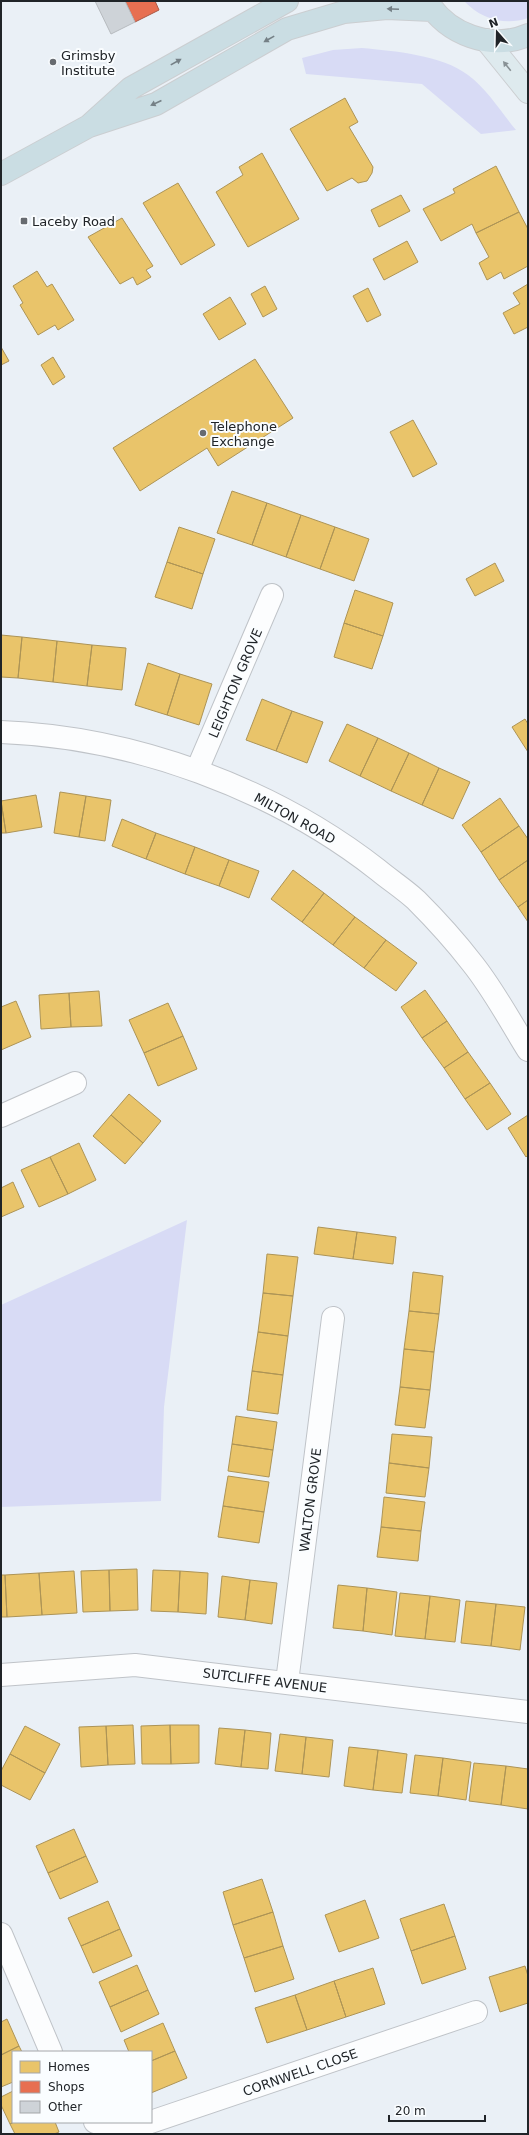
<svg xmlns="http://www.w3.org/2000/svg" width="529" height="2135" font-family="'DejaVu Sans',sans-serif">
	<rect width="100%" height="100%" fill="#eaf0f6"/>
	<path fill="#d8dbf5" d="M464 1H528V18C505 26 481 19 464 1Z
		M362 48C394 51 442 55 468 75 487 89 501 112 516 130L481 134 422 84 306 74 302 58 333 50Z
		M187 1220 164 1407 161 1501 1 1507V1305Z"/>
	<path fill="#e9c46a" stroke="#ad9456" d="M345 98 358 122 349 127 373 167 372 173 367 181 358 183 352 178 327 191 290 129Z
		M262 153 299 219 248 247 216 192 243 175 239 167Z
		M496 166 519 212 476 233 472 224 441 241 423 209 455 193 453 189Z
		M178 183 215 245 181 265 143 203Z
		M401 195 410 211 379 227 371 210Z
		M519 212 528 229V266L504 279 501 272 487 280 479 263 489 257 476 233Z
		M122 218 153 266 146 270 151 277 137 285 133 277 120 284 88 237Z
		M407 241 418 262 384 280 373 259Z
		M37 271 47 287 52 284 74 320 58 330 55 325 38 335 20 305 23 303 13 286Z
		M528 284V327L514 334 503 313 520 304 513 293Z
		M265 286 277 309 263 317 251 294Z
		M368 288 381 315 367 322 353 296Z
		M230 297 246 324 219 340 203 314Z
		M1 347 9 361 1 365Z
		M53 357 65 377 53 385 41 365Z
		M255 359 293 418 218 466 207 448 140 491 113 448Z
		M413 420 437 464 413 477 390 432Z
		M232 491 267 503 252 545 217 533Z
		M267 503 301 515 286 557 252 545Z
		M301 515 335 527 320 569 286 557Z
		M179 527 215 539 203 574 167 562Z
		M335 527 369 539 354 581 320 569Z
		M167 562 203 574 192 609 155 597Z
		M495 563 504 581 475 596 466 579Z
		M355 590 393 603 383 636 344 623Z
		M344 623 383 636 372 669 334 657Z
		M1 635 22 637 18 678 1 677Z
		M22 637 57 641 53 682 18 678Z
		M57 641 92 645 87 686 53 682Z
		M92 645 126 648 122 690 87 686Z
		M148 663 180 674 167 715 135 705Z
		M180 674 212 684 199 725 167 715Z
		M262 699 292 711 276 751 246 740Z
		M292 711 323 722 307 763 276 751Z
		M525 719 528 724V752L512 727Z
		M347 724 378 738 360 776 329 761Z
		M378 738 409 753 391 791 360 776Z
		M409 753 439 768 422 805 391 791Z
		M439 768 470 782 453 819 422 805Z
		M60 792 86 796 79 837 54 833Z
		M36 795 42 827 6 833 1 801Z
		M86 796 111 800 105 841 79 837Z
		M500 798 519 826 481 852 462 825Z
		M1 801 6 833H1Z
		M122 819 156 833 146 859 112 846Z
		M519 826 528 839V860L499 880 481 852Z
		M156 833 195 847 185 874 146 859Z
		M195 847 229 860 219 886 185 874Z
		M229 860 259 871 249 898 219 886Z
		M528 860V900L518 907 499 880Z
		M293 870 324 893 302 922 271 899Z
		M324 893 355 917 333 945 302 922Z
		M528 900V922L518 907Z
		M355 917 386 940 364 968 333 945Z
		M386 940 417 963 396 991 364 968Z
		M425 990 447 1021 422 1038 401 1007Z
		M99 991 102 1026 71 1027 69 993Z
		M69 993 71 1027 41 1029 39 995Z
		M16 1001 31 1037 1 1050V1007Z
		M168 1003 183 1036 144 1053 129 1020Z
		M447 1021 468 1052 444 1068 422 1038Z
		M183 1036 197 1069 158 1086 144 1053Z
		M468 1052 490 1083 465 1099 444 1068Z
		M490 1083 511 1114 487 1130 465 1099Z
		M129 1094 161 1121 143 1143 111 1115Z
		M111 1115 143 1143 125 1164 93 1136Z
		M528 1115V1155L526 1157 508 1128Z
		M79 1143 96 1180 68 1194 50 1157Z
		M50 1157 68 1194 39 1207 21 1170Z
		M13 1182 24 1207 1 1217V1188Z
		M318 1227 357 1232 353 1259 314 1254Z
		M357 1232 396 1237 393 1264 353 1259Z
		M267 1254 298 1257 293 1296 263 1293Z
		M413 1272 443 1276 439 1314 409 1311Z
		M263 1293 293 1296 288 1336 258 1332Z
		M409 1311 439 1314 434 1352 404 1349Z
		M258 1332 288 1336 283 1375 252 1371Z
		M404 1349 434 1352 430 1390 400 1387Z
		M252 1371 283 1375 278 1414 247 1410Z
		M400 1387 430 1390 425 1428 395 1425Z
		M236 1416 277 1422 273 1450 232 1444Z
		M392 1434 432 1437 429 1468 389 1463Z
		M232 1444 273 1450 269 1477 228 1471Z
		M389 1463 429 1468 425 1497 386 1493Z
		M228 1476 269 1482 264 1512 223 1506Z
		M384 1497 425 1502 421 1531 381 1527Z
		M223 1506 264 1512 259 1543 218 1537Z
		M381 1527 421 1531 418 1561 377 1557Z
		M137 1569 138 1610 110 1611 109 1570Z
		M109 1570 110 1611 83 1612 81 1571Z
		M153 1570 180 1571 178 1612 151 1611Z
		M74 1571 77 1613 42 1615 39 1573Z
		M180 1571 208 1573 206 1614 178 1612Z
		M39 1573 42 1615 7 1617 5 1575Z
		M1 1575H5L7 1617H1Z
		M222 1576 250 1580 245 1620 218 1617Z
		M250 1580 277 1583 272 1624 245 1620Z
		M338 1585 367 1588 363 1631 333 1628Z
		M367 1588 397 1592 392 1635 363 1631Z
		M400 1593 430 1596 425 1639 395 1636Z
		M430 1596 460 1600 455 1642 425 1639Z
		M466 1601 496 1604 491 1646 461 1643Z
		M496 1604 525 1607 520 1650 491 1646Z
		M133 1725 135 1764 108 1765 106 1726Z
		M170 1725 171 1764H142L141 1726Z
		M170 1725H199V1763L171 1764Z
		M25 1726 60 1744 45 1773 10 1754Z
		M106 1726 108 1765 81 1767 79 1727Z
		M219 1728 245 1730 241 1767 215 1764Z
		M245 1730 271 1733 268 1769 241 1767Z
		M280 1734 306 1737 302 1774 275 1771Z
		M306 1737 333 1740 329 1777 302 1774Z
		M349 1747 378 1750 373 1790 344 1786Z
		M378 1750 407 1754 402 1793 373 1790Z
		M10 1754 45 1773 30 1800 1 1785V1771Z
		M415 1755 443 1758 438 1796 410 1793Z
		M443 1758 471 1762 466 1800 438 1796Z
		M474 1763 506 1766 501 1805 469 1801Z
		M506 1766 528 1769V1809L501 1805Z
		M74 1829 86 1856 48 1873 36 1846Z
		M86 1856 98 1882 60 1899 48 1873Z
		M262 1879 273 1912 233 1925 223 1892Z
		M365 1900 379 1938 339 1952 325 1915Z
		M108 1901 120 1929 81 1946 68 1918Z
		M444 1904 455 1936 411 1951 400 1919Z
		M273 1912 283 1946 244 1958 233 1925Z
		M120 1929 132 1956 93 1973 81 1946Z
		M455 1936 466 1969 422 1984 411 1951Z
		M283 1946 294 1979 255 1992 244 1958Z
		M137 1965 148 1990 110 2007 99 1982Z
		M525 1966 528 1976V2003L500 2012 489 1977Z
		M373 1968 385 2004 346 2017 334 1981Z
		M334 1981 346 2017 307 2030 295 1995Z
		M148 1990 159 2014 121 2032 110 2007Z
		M295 1995 307 2030 267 2043 255 2008Z
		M7 2019 19 2046 1 2055V2022Z
		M163 2023 175 2051 151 2061V2052H129L124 2040Z
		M19 2046 22 2052H13V2082L1 2087V2055Z
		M175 2051 187 2078 151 2093V2061Z
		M13 2091 14 2122 10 2124 1 2105V2097Z
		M14 2122H55L59 2132 54 2134H15L10 2124Z"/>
	<path fill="#e76f51" stroke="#ab5845" d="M125 1H155L159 10 135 22Z"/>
	<path fill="#ced3d8" stroke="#b7bbbf" d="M95 1H125L135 22 111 34Z"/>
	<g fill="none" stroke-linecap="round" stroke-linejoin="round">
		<g stroke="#bfc3c8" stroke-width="24">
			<path id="street" d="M1 732C134 737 273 788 378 870 390 880 404 889 416 900 435 919 455 941 472 963 493 989 510 1021 528 1050
				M197 770 272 595
				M1 1116 75 1083
				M287 1682 333 1318
				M1 1934 51 2052
				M95 2122 124 2131 476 2012"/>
		</g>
		<g stroke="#bfc3c8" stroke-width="24">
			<path id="secondary" d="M1 1675 135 1665 528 1712"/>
		</g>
		<g stroke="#cbced1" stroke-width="24">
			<path id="primary" d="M486 40 528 92"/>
		</g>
		<g stroke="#cbced1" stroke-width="24">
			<path id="highway" d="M427 1C447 34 491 51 528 35
				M89 126 156 104 287 29 344 12 387 8 432 10
				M1 174 89 126 131 88 287 1"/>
		</g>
		<use href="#street" stroke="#fcfdfe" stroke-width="22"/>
		<use href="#secondary" stroke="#fcfdfe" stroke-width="22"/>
		<use href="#primary" stroke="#deeaee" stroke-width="22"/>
		<use href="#highway" stroke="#cadde3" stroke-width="22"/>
	</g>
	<defs><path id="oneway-solid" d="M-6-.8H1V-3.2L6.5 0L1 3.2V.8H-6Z"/></defs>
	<g fill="#758086">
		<use href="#oneway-solid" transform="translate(393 9) rotate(-178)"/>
		<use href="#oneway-solid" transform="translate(269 39) rotate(151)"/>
		<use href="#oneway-solid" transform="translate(176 62) rotate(-29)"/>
		<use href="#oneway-solid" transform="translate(156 103) rotate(155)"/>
	</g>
	<use fill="#889195" href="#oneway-solid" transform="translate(507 66) rotate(-129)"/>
	<g fill="#676b70" stroke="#fafdff" stroke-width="1.5">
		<circle cx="53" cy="62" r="4"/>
		<rect x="20" y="217" width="8" height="8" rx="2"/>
		<circle cx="203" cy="433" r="4"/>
	</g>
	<g text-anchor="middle" stroke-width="4" stroke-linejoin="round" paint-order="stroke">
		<g font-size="13" fill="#202428" stroke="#fafdff" text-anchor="start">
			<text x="61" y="60">Grimsby<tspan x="61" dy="15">Institute</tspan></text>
			<text x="32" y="226">Laceby Road</text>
			<text x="211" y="431">Telephone<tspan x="211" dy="15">Exchange</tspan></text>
		</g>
		<g font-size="13" fill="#202428" stroke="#fafdff">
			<text transform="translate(235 683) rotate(-67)" y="5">LEIGHTON GROVE</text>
			<text transform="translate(295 818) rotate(29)" y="5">MILTON ROAD</text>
			<text transform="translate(310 1500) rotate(-83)" y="5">WALTON GROVE</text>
			<text transform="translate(265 1680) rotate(7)" y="5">SUTCLIFFE AVENUE</text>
			<text transform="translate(300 2072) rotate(-19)" y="5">CORNWELL CLOSE</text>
		</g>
	</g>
	<rect width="529" height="2135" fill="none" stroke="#202428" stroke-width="4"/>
	<rect x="12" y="2051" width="140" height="72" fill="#fafdff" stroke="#a3a6a9"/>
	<rect x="20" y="2061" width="20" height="12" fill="#e9c46a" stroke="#a3a6a9"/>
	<text x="48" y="2071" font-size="12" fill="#202428">Homes</text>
	<rect x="20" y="2081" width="20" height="12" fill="#e76f51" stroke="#a3a6a9"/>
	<text x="48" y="2091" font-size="12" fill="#202428">Shops</text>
	<rect x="20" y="2101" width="20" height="12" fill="#ced3d8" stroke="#a3a6a9"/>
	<text x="48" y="2111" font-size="12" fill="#202428">Other</text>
	<g transform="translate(497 32) rotate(340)" stroke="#fafdff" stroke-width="3" paint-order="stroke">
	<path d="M0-3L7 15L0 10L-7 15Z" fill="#202428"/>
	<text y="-6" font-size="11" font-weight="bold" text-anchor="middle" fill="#202428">N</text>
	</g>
	<path d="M389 2115v6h96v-6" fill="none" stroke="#202428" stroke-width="2"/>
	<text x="395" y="2115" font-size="12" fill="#202428" stroke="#fafdff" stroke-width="3" paint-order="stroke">20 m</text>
</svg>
